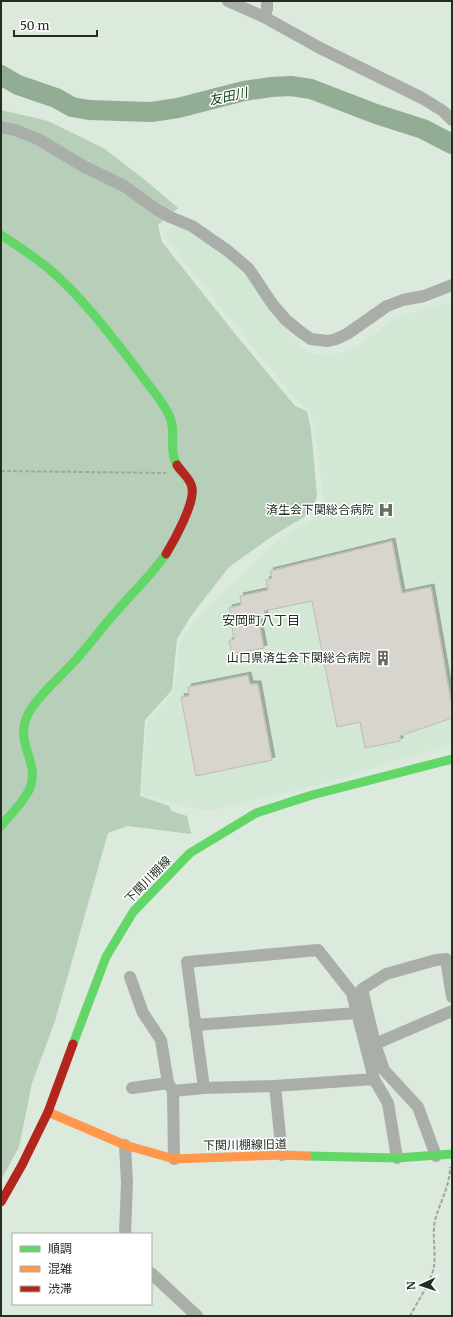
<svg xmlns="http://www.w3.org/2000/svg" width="453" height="1317" font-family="Merriweather,'Noto Sans JP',serif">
	<defs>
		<filter id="shadow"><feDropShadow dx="3" dy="-3" stdDeviation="0" flood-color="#0004"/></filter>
	</defs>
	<rect width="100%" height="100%" fill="#dce9dd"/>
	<path fill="#d3e8d4" d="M176 224 203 238 259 287 266 306 303 348 311 354 333 355 357 347 395 318 452 301V744L322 784 208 811 195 809 146 795 141 792 147 722 174 692 180 642 193 622 277 541 314 518 324 503 315 426 308 409 295 399 163 235Z"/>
	<path fill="#b7ceb8" d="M1 110 48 121 105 149 150 184 178 208 158 225 162 242 236 335 295 406 307 411 311 430 317 496 311 513 274 535 229 567 191 616 177 639 172 690 145 720 140 796 169 806 171 811 187 816 191 834 128 826 108 833 55 1021 32 1083 19 1147 1 1180Z"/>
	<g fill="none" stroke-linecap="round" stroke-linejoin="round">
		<path stroke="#93ad94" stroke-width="20" d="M1 75 18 85 56 98 72 107 89 110 151 112 178 108 244 91 271 87 291 86 311 89 376 114 423 129 452 144"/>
	</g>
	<path fill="#d8d5ce" stroke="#bcbbb5" filter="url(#shadow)" d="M392 541 402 593 431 587 452 707V718L400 736V741L365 748 360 722 337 727 312 601 264 611 265 616 258 617 264 648 232 654 229 641 234 639 229 608 241 605 240 596 268 590 266 580 272 578 270 571Z
		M248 675 250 684H258L272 760 196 776 181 697 189 696 188 687Z"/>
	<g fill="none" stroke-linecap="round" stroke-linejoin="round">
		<path stroke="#a1a6a2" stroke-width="2" stroke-dasharray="4 2" stroke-linecap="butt" d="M1 471 166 473
			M410 1316C417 1302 432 1281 434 1266 436 1252 432 1234 435 1220 440 1202 450 1186 450 1167"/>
		<path stroke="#a9aea9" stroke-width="12" d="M228 1 264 17 320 48 422 98 443 111 452 120
			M264 17 267 9V1
			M1 127 15 130 38 139 83 166 124 186 156 209 170 217 192 226 228 251 249 269 273 305 286 320 302 333 311 339 328 341 336 339 347 334 387 306 403 300 424 296 452 285
			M130 977 143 1013 161 1040 168 1083 173 1091
			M195 1025 357 1013
			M375 1044 452 1011
			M275 1086 374 1079
			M132 1088 168 1083
			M282 1155 275 1086 204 1088 187 962 318 950 352 993 374 1079 388 1103 397 1158
			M436 1156 418 1107 384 1070 375 1044 362 989 386 974 436 960 446 959 452 997
			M174 1159 173 1091 204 1088
			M125 1234 127 1183 125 1145
			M151 1273 197 1316"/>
		<path stroke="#63d668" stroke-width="9" d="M1 235C17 245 33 256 48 268 82 297 109 333 136 368 147 384 161 398 169 415 177 431 168 449 177 465
			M1 826C11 814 24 802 30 788 41 759 10 742 31 709 42 692 58 679 72 664 87 648 100 630 115 613 132 593 151 576 166 554
			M73 1044 106 957 133 912 190 853 256 813 312 795 452 759
			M307 1156 397 1158 452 1154"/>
		<path stroke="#ff974d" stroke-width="9" d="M48 1112 125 1145 174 1159 282 1155 307 1156"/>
		<path stroke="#b3261e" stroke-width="9" d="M166 554C174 541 195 503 192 488 191 479 182 473 177 465
			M1 1202 22 1165 48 1112 73 1044"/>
	</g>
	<defs>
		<g id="hospital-bare" transform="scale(1.2)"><path d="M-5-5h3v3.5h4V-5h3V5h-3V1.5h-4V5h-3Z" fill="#646e65" stroke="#fff" stroke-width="2.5" paint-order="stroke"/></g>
		<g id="building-bare" transform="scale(1.2)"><path d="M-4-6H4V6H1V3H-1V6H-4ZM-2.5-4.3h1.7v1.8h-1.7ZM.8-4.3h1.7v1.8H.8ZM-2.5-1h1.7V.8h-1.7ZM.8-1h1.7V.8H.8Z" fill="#646e65" stroke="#fff" stroke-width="2.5" paint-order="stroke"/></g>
	</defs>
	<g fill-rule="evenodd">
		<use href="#hospital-bare" x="386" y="510"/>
		<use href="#building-bare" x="383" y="658"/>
	</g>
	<g text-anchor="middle" stroke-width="3" stroke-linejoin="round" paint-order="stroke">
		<g font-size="12" fill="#242c24" stroke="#fff" text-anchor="end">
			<text x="374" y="514">済生会下関総合病院</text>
			<text x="371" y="662">山口県済生会下関総合病院</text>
		</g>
		<g font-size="12" fill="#242c24" stroke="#fff">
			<text transform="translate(148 880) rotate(-46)" y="4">下関川棚線</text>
			<text transform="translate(245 1145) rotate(-1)" y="4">下関川棚線旧道</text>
		</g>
		<g font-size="13" font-style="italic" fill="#083b12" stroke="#fff">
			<text transform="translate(228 96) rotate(-12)" y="5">友田川</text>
		</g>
		<g font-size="13" fill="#223323" stroke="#fff">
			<text x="261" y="625">安岡町八丁目</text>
		</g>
	</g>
	<rect width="453" height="1317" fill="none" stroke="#242c24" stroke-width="4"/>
	<rect x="12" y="1233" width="140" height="72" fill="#ffffff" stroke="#a7aba7"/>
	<rect x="20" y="1246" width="20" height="6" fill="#63d668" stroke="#a7aba7"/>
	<text x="48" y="1253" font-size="12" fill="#242c24">順調</text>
	<rect x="20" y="1266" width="20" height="6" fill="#ff974d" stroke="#a7aba7"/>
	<text x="48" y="1273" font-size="12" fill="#242c24">混雑</text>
	<rect x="20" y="1286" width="20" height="6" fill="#b3261e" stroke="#a7aba7"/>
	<text x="48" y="1293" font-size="12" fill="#242c24">渋滞</text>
	<g transform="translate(421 1285) rotate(267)" stroke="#ffffff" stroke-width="3" paint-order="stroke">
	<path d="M0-3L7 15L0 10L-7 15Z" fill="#242c24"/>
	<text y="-6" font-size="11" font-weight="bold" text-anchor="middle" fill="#242c24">N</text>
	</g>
	<path d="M14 30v6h83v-6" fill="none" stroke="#242c24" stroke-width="2"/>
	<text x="20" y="30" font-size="12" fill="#242c24" stroke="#ffffff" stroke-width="3" paint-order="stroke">50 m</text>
</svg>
